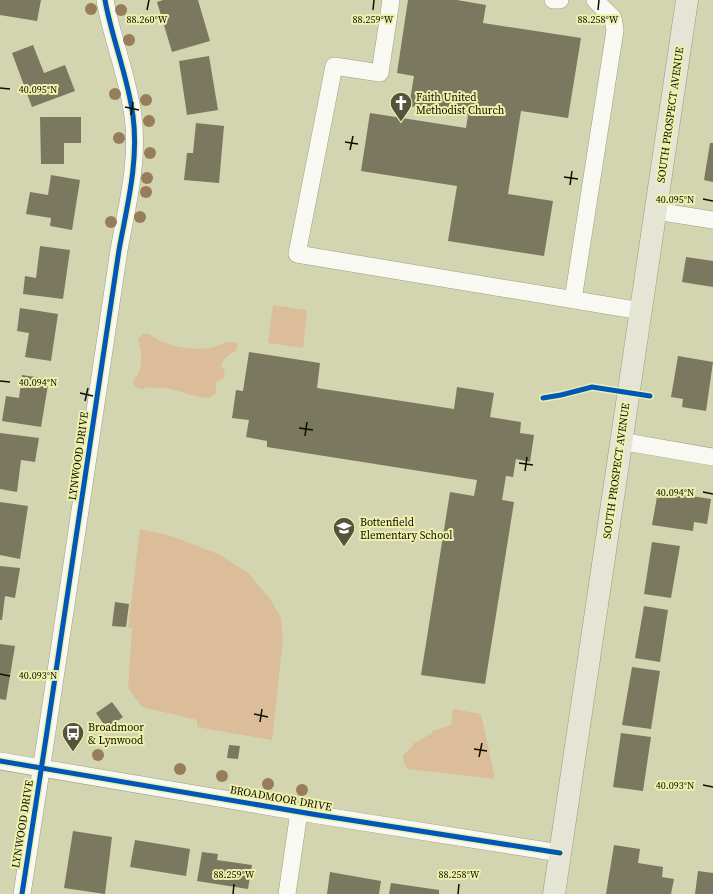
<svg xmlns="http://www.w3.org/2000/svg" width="713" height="894" font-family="'Source Serif 4',serif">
	<rect width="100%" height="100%" fill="#d3d5b0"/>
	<path fill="#dcbd99" d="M273 305 307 310 303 348 268 343Z
		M143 334H149C166 348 207 355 225 342L238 343 236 351C229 354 223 358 221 366 225 370 226 373 223 379L216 382V393L210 398C195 398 181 391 166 388 159 387 153 389 147 387L143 389 137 388 133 383C134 378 138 376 139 372 143 361 141 350 138 339Z
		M140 529 171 536 218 554 247 572 271 600 281 618 283 639 272 740 197 727V720L142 707 128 688 132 628 128 627Z
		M453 709 481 714 495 779 408 769 404 764 403 755 412 747 413 744 432 733V731L451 725Z"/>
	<path fill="#7a785e" d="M0 0H41L37 21 0 15Z
		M163 0H198L210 41 172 52 157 2Z
		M408 0H457L486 5 483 23 581 38 568 118 521 111 508 194 553 201 544 256 448 241 457 186 361 171 370 113 466 128 468 115 409 106 414 76 397 73Z
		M33 45 44 73 65 65 75 91 32 107 12 53Z
		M209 56 218 110 187 115 179 61Z
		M40 117H81V143H64V164H41Z
		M196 123 224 126 219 183 184 180 187 153H193Z
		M710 143H713V182L704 180Z
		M51 175 80 180 72 230 50 226 51 218 26 214 30 192 48 195Z
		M40 246 70 250 63 299 23 294 25 276 36 278Z
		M686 257 713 261V287L682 282Z
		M20 308 58 314 51 361 25 357 29 333 17 331Z
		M249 352 320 363 317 388 454 409 457 387 494 393 490 417 521 422 520 433 534 435 530 462 516 459 513 477 506 476 502 500 514 502 485 684 421 675 450 492 474 496 477 480 267 447V441L246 437 249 420 232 418 236 390 243 391Z
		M678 356 713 362 706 411 682 407 683 399 671 397Z
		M22 375 49 379 41 427 2 421 6 396 19 398Z
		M0 433 39 438 35 462 21 460 17 492 0 489Z
		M658 491 711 499 707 524 694 522 693 531 652 525Z
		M0 502 28 506 20 559 0 555Z
		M652 542 680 546 671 598 644 594Z
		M0 566 20 568 15 598 5 596 2 620H0Z
		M115 602 129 604 126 627 112 626Z
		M644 606 668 610 660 662 635 658Z
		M0 644 15 646 6 700 0 699Z
		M632 667 660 671 651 729 622 725Z
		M112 702 123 717 107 729 96 713Z
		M621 733 651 737 643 791 613 787Z
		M229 745 240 746 238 759 227 758Z
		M73 831 112 837 105 894 64 888Z
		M135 840 190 849 186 876 130 867Z
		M614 845 640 849 638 863 663 867 662 877 674 879 671 894H606Z
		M202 852 218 854 217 860 252 865 248 889 197 881Z
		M698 871 713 873V894H695Z
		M330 872 381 881 379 894H327Z
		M391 883 439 890V894H389Z"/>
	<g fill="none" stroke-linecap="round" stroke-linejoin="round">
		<g stroke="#9e9f82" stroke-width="18">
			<path id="minor" d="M391 0 380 73 334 66 297 254 641 311
				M553 0H560
				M656 211 713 220
				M573 300 615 30 613 18 595 0
				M620 441 713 457
				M0 761 318 815 560 853
				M22 894 46 738 119 250C127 206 139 161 133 116 128 77 112 39 105 0
				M287 894 299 812"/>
		</g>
		<g stroke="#999b77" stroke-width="23">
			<path id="major" d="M554 894 687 0"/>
		</g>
		<use href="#minor" stroke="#f8f9f3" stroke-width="17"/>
		<use href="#major" stroke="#e5e5d5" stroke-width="22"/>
		<g stroke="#edf1ad" stroke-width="8">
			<path id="cycleway" d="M543 398 561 395 592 387 650 396
				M0 761 318 815 560 853
				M22 894 46 738 119 250C127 206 139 161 133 116 128 77 112 39 105 0"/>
		</g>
		<use href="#cycleway" stroke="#0057b8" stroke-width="5"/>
	</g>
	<g fill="#987d5a">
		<circle cx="91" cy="9" r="6"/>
		<circle cx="121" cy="10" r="6"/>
		<circle cx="129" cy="40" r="6"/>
		<circle cx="115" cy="94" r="6"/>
		<circle cx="146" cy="100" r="6"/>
		<circle cx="149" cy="121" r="6"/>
		<circle cx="119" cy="138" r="6"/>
		<circle cx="150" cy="153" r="6"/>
		<circle cx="147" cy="178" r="6"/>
		<circle cx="146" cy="192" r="6"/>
		<circle cx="140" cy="217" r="6"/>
		<circle cx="111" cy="222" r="6"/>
		<circle cx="98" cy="755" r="6"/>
		<circle cx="180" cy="769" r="6"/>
		<circle cx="222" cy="776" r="6"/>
		<circle cx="268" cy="784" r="6"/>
		<circle cx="302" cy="790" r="6"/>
	</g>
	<path fill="none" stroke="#0f0f00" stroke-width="1.5" d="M147 10 149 0M373 10 374 0M598 10 599 0M0 88 10 89M125 107 139 110M131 115 133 102M345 142 358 144M350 150 353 136M564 177 578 179M570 185 572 171M703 199 713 201M0 381 10 382M80 393 93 396M85 401 88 388M299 428 313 430M305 436 307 422M519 463 533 465M525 471 527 457M703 492 713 494M0 674 10 676M254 714 268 717M260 722 262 709M474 749 487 751M479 757 482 743M703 785 713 787M233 894 234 884M458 894 459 884"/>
	<defs>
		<g id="church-pin" transform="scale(1.15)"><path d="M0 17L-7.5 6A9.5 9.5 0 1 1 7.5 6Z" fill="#54543e" stroke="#edf1ad"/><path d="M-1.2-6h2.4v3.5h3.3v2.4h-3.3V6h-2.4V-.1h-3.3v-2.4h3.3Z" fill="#fff"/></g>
		<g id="school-pin" transform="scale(1.15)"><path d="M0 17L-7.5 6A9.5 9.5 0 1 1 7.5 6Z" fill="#54543e" stroke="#edf1ad"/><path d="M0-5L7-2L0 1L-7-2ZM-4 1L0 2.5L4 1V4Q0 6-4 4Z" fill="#fff"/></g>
		<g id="bus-pin" transform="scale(1.15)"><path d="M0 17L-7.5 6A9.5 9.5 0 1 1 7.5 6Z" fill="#54543e" stroke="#edf1ad"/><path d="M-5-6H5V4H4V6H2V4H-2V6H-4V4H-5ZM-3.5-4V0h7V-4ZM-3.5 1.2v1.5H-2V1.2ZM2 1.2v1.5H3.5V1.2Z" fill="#fff"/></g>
	</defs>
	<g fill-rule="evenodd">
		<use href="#church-pin" x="401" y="103"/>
		<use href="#school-pin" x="344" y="528"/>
		<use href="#bus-pin" x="73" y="733"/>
	</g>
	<g text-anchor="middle" stroke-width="4" stroke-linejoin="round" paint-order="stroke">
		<g font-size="11" fill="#0f0f00" stroke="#edf1ad" text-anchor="start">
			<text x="416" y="101">Faith United<tspan x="416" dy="13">Methodist Church</tspan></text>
			<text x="360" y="526">Bottenfield<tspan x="360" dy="13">Elementary School</tspan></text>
			<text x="88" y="731">Broadmoor<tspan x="88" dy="13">&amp; Lynwood</tspan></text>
		</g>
		<g font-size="11" fill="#0f0f00" stroke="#edf1ad">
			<text transform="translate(670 115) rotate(-82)" y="4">SOUTH PROSPECT AVENUE</text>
			<text transform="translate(78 456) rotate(-82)" y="4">LYNWOOD DRIVE</text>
			<text transform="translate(616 471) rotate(-82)" y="4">SOUTH PROSPECT AVENUE</text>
			<text transform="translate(281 798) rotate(10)" y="4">BROADMOOR DRIVE</text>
			<text transform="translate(22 824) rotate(-81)" y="4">LYNWOOD DRIVE</text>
		</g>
	</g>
	<g font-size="10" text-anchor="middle" fill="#0f0f00" stroke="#edf1ad" stroke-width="4" stroke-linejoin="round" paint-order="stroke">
		<text x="147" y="23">88.260°W</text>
		<text x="373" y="23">88.259°W</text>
		<text x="598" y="23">88.258°W</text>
		<text x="38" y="93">40.095°N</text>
		<text x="675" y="203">40.095°N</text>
		<text x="38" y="386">40.094°N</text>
		<text x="675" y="496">40.094°N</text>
		<text x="38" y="679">40.093°N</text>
		<text x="675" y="789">40.093°N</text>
		<text x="234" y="878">88.259°W</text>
		<text x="459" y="878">88.258°W</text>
	</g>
</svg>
